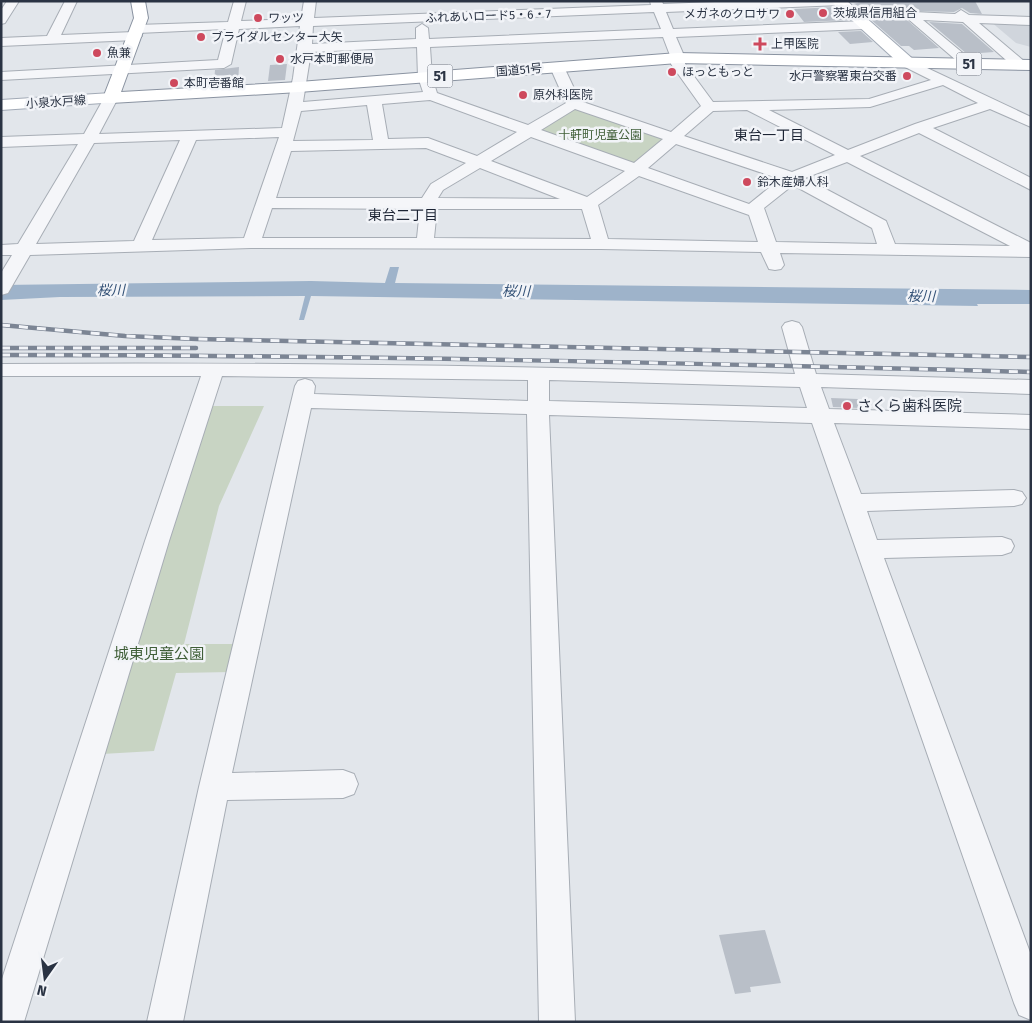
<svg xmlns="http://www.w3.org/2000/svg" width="1032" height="1023" font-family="'Fira Sans','Noto Sans JP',sans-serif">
	<rect width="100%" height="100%" fill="#e2e6eb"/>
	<path fill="#d0d5dc" d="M990 21 1031 22V47L1016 43Z"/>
	<path fill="#c8d4c3" d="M579 109 664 138 665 140 638 164H633L536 132 573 110Z
		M209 406H264L219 506 184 644H240L232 672 176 673 154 751 102 754Z"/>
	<path fill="#9eb3ca" d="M390 267H399L395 283 1031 290V304H977L978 306 311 296 304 320H299L305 296 60 297 1 300V285L311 281 385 283Z"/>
	<path fill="#b9bfc8" d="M865 1H975L982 14 970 13 962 8 954 12 910 11 906 19 939 48 914 50 909 46H901L853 4Z
		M835 7 849 20 804 22 794 9Z
		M929 22 962 24 994 52 967 54Z
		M861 31 873 42 850 44 838 32Z
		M287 64 285 80 268 81 270 65Z
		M239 67 238 83 214 84 215 70Z
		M831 398 858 399 860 408 833 407Z
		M765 930 781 983 750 987 751 992 735 994 719 935Z"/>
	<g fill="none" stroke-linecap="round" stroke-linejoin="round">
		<g stroke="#a7adb5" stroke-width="2">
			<path id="minor" d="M7 1H19L5 23 1 24V10Z
				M65 1H77L61 35 134 32 131 29 137 25 228 22 234 1H246L241 21 301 19 304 1H316L314 18 651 5 650 1H662L663 4 741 1H847L841 5 666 12 673 29 864 21 870 25 864 29 676 37 685 58V64L713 102 869 99 931 80 903 66 901 63 908 59 1031 117V127L990 109 933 128 1031 178V190L919 133 860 156 1031 243V257L780 253 784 265 781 269 775 270 769 269 761 252 601 249 251 248 30 255 8 293 1 295V273L12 255H1V245L18 244 78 144 1 147V137L84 134 104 98 106 95H116L118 98 99 134 282 128 293 78 300 26 239 29 231 64 224 68 1 80V72L218 60 226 29 138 33 142 36 135 40 1 46V38L47 36ZM654 12 661 29 429 39 428 28 422 24 416 28V39L312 44 313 26ZM663 37 671 58V64L701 106 671 132 580 101 564 67 557 63 550 67 566 103 528 125 437 93 432 77 430 47ZM417 47 418 77 423 92 303 102 311 52ZM943 85 978 103 915 124 848 150 769 110 870 107ZM430 100 517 132 477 156 428 138 388 139 382 104ZM367 105 373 140 293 141 301 111ZM575 109 663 139 634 163 541 130ZM747 110 835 155 792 172 684 136 713 111ZM279 137 244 238 152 240 196 140ZM531 137 625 171 587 197 491 161ZM180 140 134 241 36 244 94 143ZM676 144 780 179 749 204 648 168ZM426 148 466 163 431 184 422 198H276L291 151ZM847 162 1010 246 895 244 886 221 805 178ZM480 168 560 199 438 198 443 190ZM639 176 749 215 758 242 608 239 598 205ZM793 185 872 228 877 244 776 242 764 208ZM272 208 420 209 417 238H262ZM437 209H582L591 239 434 238Z
				M961 10 969 15 1031 17V25L979 23 1025 62 1027 65 1025 68H1015L963 22 923 20 976 64 969 68 964 67 907 18 910 13 914 12 955 14Z
				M792 321 799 323 802 327 816 374 1031 380V394L821 387 829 409 1031 415V429L834 423 861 494 1014 490 1022 492 1026 498 1022 504 1014 506 867 511 877 540 1002 537 1011 540 1014 546 1011 552 1002 555 884 558 1031 955V1020L1019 1015 1014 1003 812 423 549 415 575 1022H539L527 414 311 408 232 773 343 770 354 774 358 784 354 794 343 798 227 800 183 1022H147L199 787 295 386 298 381 305 379 312 381 315 386 314 394 528 401V380L222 376 169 541 24 1022H1V982L145 541 201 376H1V364C266 362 531 366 795 374L782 327 785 323ZM549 380 800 387 807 408 549 401Z"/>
		</g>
		<g stroke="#a2aab6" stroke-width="2">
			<path id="major" d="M831 1H847L914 60 916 63 914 66H902Z
				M111 93 117 94 119 98 117 102 1 110V100Z"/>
		</g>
		<g stroke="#8a93a1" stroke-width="2">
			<path id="highway" d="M131 1H145L148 18 121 92 299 82 678 53 1031 60V70L678 63 299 92 111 103 105 102 103 98 134 18Z"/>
		</g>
		<use href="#minor" fill="#f5f6f9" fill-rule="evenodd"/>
		<use href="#major" fill="#fff" fill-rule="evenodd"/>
		<use href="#highway" fill="#fff" fill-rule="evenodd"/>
		<g stroke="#7c8594" stroke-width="4.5">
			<path id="rail" d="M1 325 125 336 197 339 1031 357
				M1 348H196
				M1 355C344 355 688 363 1031 372"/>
		</g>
		<use href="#rail" stroke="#f2f4f8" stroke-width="3" stroke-dasharray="9" stroke-linecap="butt"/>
	</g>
	<g fill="#ce495d" stroke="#f2f4f8" stroke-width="2">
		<circle cx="823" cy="13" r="5"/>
		<circle cx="790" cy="14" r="5"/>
		<circle cx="258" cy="18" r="5"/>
		<circle cx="201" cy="37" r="5"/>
		<path d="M757.5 36.5h5v5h5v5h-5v5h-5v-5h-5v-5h5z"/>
		<circle cx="97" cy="53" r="5"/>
		<circle cx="280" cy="59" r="5"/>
		<circle cx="672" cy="72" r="5"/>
		<circle cx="907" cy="76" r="5"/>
		<circle cx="174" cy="83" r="5"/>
		<circle cx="523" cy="95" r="5"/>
		<circle cx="747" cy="182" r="5"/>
		<circle cx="847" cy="406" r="5"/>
	</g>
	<g text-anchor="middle" stroke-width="5" stroke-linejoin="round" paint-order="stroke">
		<g font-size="12" fill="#2a3343" stroke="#f2f4f8" text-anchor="start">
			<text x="833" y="17">茨城県信用組合</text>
			<text x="780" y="18" text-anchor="end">メガネのクロサワ</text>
			<text x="268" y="22">ワッツ</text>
			<text x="211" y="41">ブライダルセンター大矢</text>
			<text x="771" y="48">上甲医院</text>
			<text x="107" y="57">魚兼</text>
			<text x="290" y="63">水戸本町郵便局</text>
			<text x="682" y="76">ほっともっと</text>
			<text x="897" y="80" text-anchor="end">水戸警察署東台交番</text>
			<text x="184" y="87">本町壱番館</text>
			<text x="533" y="99">原外科医院</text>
			<text x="757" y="186">鈴木産婦人科</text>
		</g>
		<g font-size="12" fill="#2a3343" stroke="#f2f4f8">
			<text transform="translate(488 16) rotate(-2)" y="4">ふれあいロード5・6・7</text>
			<text transform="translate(519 70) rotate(-5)" y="4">国道51号</text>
			<text transform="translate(56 102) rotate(-4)" y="4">小泉水戸線</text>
		</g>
		<g font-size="12" fill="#3f5e37" stroke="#f2f4f8">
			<text x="600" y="139">十軒町児童公園</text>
		</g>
		<g fill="#f2f4f8" stroke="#666d79" stroke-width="1">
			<rect x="956.5" y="52.5" width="25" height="23" rx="4"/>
			<rect x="427.5" y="64.5" width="25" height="23" rx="4"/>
		</g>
		<g font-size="14" font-weight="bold" fill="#2a3343">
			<text x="969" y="69">51</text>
			<text x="440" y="81">51</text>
		</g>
		<g font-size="14" fill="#1c2434" stroke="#f2f4f8">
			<text x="769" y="140">東台一丁目</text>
			<text x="403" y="220">東台二丁目</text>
		</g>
		<g font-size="14" font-style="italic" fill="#345277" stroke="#f2f4f8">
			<text transform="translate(111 290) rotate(-1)" y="5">桜川</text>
			<text transform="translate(516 291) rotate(1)" y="5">桜川</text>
			<text transform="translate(921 296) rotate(1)" y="5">桜川</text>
		</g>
		<g font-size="15" fill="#2a3343" stroke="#f2f4f8" text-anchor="start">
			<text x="857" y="411">さくら歯科医院</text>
		</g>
		<g font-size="15" fill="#3f5e37" stroke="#f2f4f8">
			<text x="159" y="659">城東児童公園</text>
		</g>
	</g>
	<rect width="1032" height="1023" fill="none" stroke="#2a3343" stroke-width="5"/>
	<g transform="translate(45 978) rotate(194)" stroke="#f2f4f8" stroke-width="4" paint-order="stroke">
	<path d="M0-4L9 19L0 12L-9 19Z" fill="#2a3343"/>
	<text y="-8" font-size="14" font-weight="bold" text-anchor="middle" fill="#2a3343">N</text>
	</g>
</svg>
